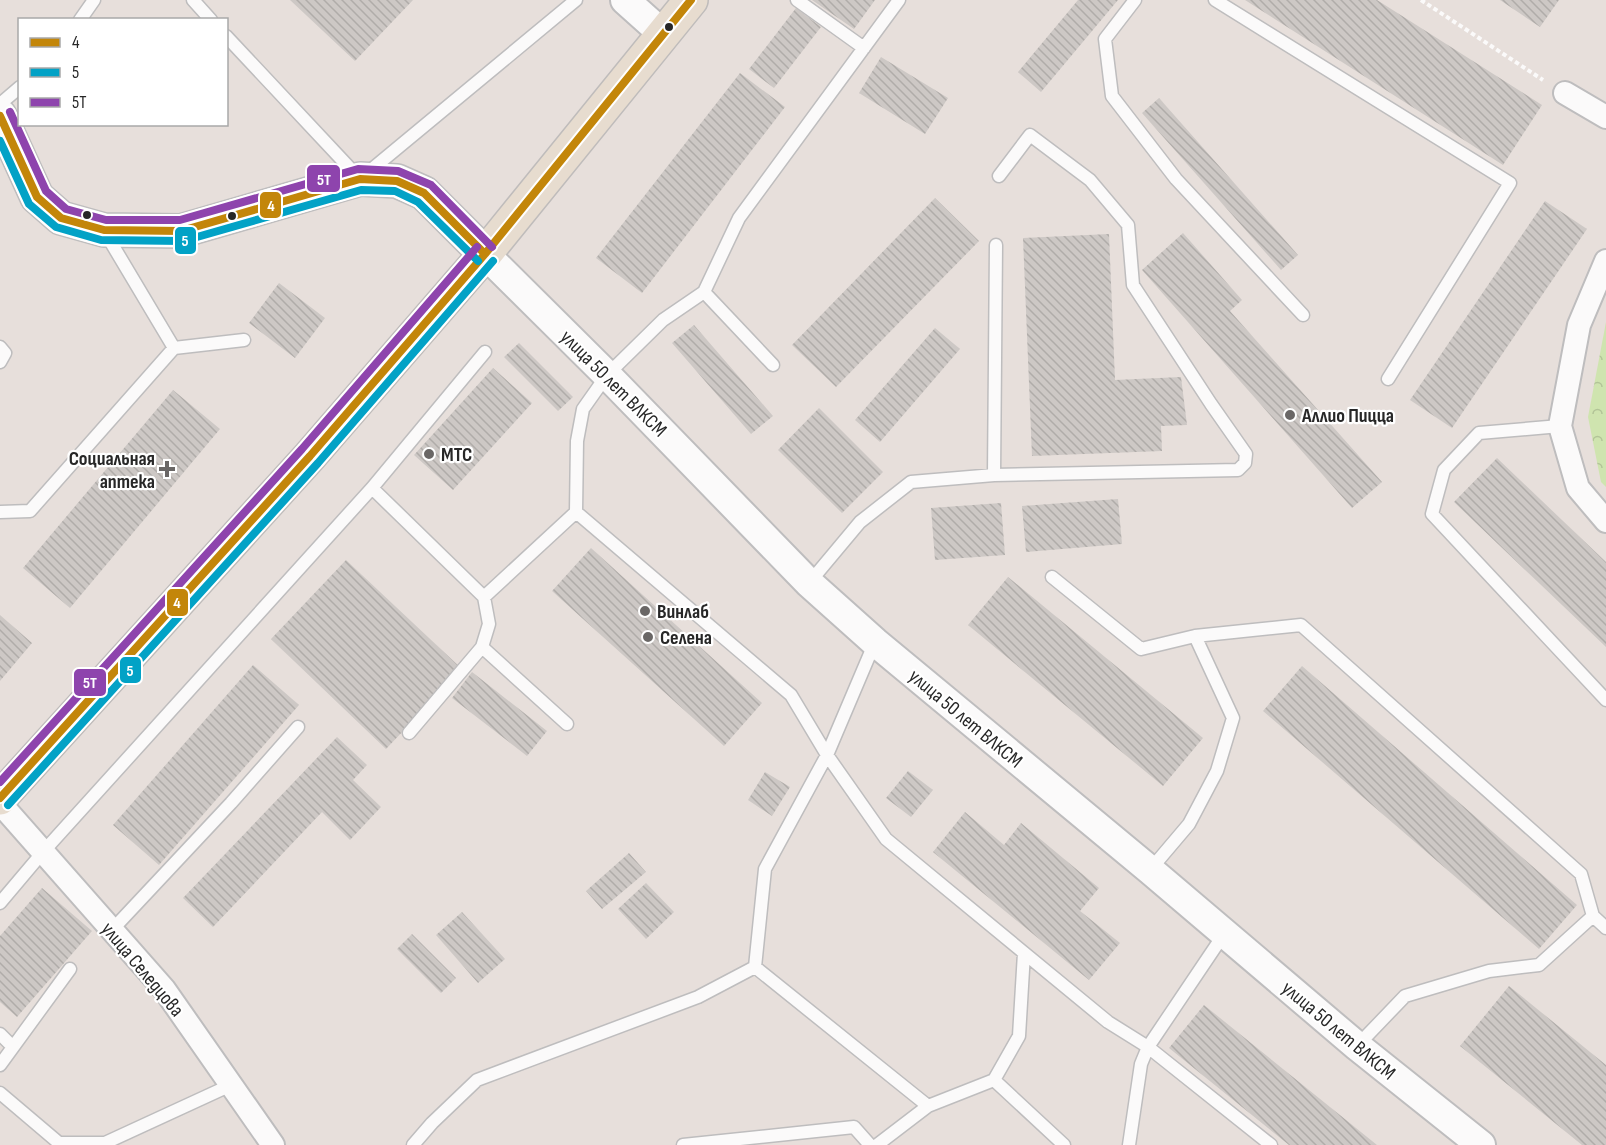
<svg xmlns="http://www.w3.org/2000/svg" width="1606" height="1145" font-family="'Sofia Sans Condensed',sans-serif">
	<defs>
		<pattern id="forest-crowns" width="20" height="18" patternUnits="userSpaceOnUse" patternTransform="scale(1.5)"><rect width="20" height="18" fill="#cfe4af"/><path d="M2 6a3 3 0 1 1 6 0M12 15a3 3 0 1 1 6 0" fill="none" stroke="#b2c497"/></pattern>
		<pattern id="building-back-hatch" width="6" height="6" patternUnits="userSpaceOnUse" patternTransform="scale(1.5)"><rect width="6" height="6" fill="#cdc8c5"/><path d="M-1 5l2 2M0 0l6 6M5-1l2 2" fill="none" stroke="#b0aca9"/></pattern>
	</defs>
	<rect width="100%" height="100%" fill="#e7dfdb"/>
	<path fill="url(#forest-crowns)" d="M1606 322V487L1601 482 1588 417Z"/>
	<path fill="url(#building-back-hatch)" d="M290 0H413L355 61Z
		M812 0H875L854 29Z
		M1078 0H1118L1041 92 1018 72Z
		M1245 0H1377L1542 105 1503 165Z
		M1500 0H1559L1540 27Z
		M796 8 821 27 774 88 749 69Z
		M881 57 948 98 925 134 859 93Z
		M740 73 785 107 642 293 596 258Z
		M1159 98 1298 255 1281 270 1142 113Z
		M935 198 979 241 836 387 792 345Z
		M1545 201 1587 229 1452 428 1410 400Z
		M1183 233 1242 300 1230 311 1382 482 1352 508 1142 270Z
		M1109 234 1115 380 1181 377 1187 425 1161 426 1162 451 1032 456 1023 238Z
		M279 283 325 318 295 358 249 323Z
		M694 325 773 416 751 434 672 343Z
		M935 328 960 349 880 442 855 420Z
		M519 343 573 397 558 411 504 357Z
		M493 368 532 403 453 490 414 455Z
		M173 390 220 429 70 608 23 568Z
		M819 408 883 472 842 513 778 450Z
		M1497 458 1606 562V647L1454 502Z
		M1118 499 1122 544 1026 552 1022 506Z
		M1001 503 1005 555 935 560 931 508Z
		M591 548 762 703 724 746 552 591Z
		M346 560 462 669 386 749 271 639Z
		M1008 577 1203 738 1163 786 968 625Z
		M0 615 32 643 0 681Z
		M253 665 299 705 159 865 113 825Z
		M1302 666 1577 905 1539 949 1263 711Z
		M472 672 547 731 527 756 452 698Z
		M337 737 367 765 353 780 381 807 350 840 322 812 213 927 183 898Z
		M908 771 933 790 911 817 886 798Z
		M765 772 790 787 772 816 748 800Z
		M965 812 1004 845 1021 823 1099 888 1080 911 1120 943 1089 980 933 852Z
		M629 853 646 872 602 909 586 891Z
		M646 883 674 912 646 939 618 909Z
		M42 888 92 931 17 1017 0 1002V936Z
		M462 912 505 959 478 983 436 935Z
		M412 934 456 978 441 993 397 949Z
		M1509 986 1606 1065V1145H1582L1460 1046Z
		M1204 1005 1377 1145H1289L1169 1048Z"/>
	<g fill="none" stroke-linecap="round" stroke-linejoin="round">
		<g stroke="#bebdbe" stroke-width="15">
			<path id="service" d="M193 0 211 20
				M797 0 864 48
				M899 0 739 218 704 292 663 320 607 375 583 409 577 441 576 512 791 695 827 755 886 839 1108 1022 1148 1047 1271 1145
				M1135 0 1105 39 1112 96 1176 179 1303 315
				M1215 0 1510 183 1388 379
				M80 20 94 0
				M226 36 360 179 576 0
				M0 104 20 87
				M106 234 174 348
				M704 292 773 365
				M0 347 5 353 0 362
				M1560 426 1479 433 1444 470 1432 514 1606 700
				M994 475 1238 470 1245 463 1246 454 1211 404 1133 285 1128 225 1090 180 1030 135 999 176
				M372 488 484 597 489 624 482 647 409 733
				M0 512 30 511 174 348 244 340
				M1052 577 1141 649 1195 636 1301 625 1581 874 1593 916 1606 928
				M809 583 860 522 911 482 994 475 996 245
				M484 597 576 512
				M482 647 567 724
				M1150 870 1189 824 1217 771 1233 718 1195 636
				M0 903 43 852 372 488 485 352
				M112 930 231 803 298 727
				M755 967 928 1106
				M0 1034 12 1046
				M1357 1046 1405 996 1489 971 1539 965 1593 916
				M0 1065 70 969
				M994 1080 1019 1036 1024 953
				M0 1093 59 1143H105L231 1085
				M413 1145 432 1123 477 1080 698 997 755 967 765 869 827 755 875 642
				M683 1145 854 1127 870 1145
				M877 1145 928 1106 994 1080 1064 1145
				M1129 1145 1141 1064 1148 1047 1224 934"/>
		</g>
		<g stroke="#bebdbe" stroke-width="26">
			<path id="minor" d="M1565 93 1606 117
				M1606 261 1579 325 1560 426 1578 488 1606 521
				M0 803 164 989 273 1145"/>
		</g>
		<g stroke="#bebdbe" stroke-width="32">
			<path id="tertiary" d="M625 0 663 34
				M485 254 607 375 809 583 875 642 1150 870 1357 1046 1481 1145"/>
		</g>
		<g stroke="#bebdbe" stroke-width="36">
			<path id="secondary" d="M0 116 37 197 61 218 104 230 181 231 360 179 397 181 424 193 485 254"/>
		</g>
		<g stroke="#bfbcbb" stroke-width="36">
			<path id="primary" d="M0 798 310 456 485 254 691 0"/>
		</g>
		<path stroke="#fbfafa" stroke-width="4" stroke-dasharray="4.5 3" stroke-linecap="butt" d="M1421 0 1543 80"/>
		<use href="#service" stroke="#fbfafa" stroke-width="12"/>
		<use href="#minor" stroke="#fbfafa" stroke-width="22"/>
		<use href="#tertiary" stroke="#fbfafa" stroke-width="28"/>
		<use href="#secondary" stroke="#fbfafa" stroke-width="33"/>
		<use href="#primary" stroke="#e7dccf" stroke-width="33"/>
		<g stroke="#fff" stroke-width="12">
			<path id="bus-1" d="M0 116 37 197 61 218 104 230 181 231 360 179 397 181 424 193 485 254
				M0 798 310 456 485 254 691 0"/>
		</g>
		<g stroke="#fff" stroke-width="12">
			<path id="bus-2" d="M0 141 29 204 56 227 101 240 183 241 361 190 395 191 418 202 478 261
				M8 805 318 463 493 261"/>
		</g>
		<g stroke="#fff" stroke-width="12">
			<path id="bus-3" d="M10 112 46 191 66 209 106 220H180L358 169 398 171 431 185 492 247
				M0 782 302 449 477 247"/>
		</g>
		<use href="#bus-1" stroke="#c3860a" stroke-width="8"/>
		<use href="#bus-2" stroke="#02a2c6" stroke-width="8"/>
		<use href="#bus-3" stroke="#8e44ad" stroke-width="8"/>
	</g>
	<g fill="#272727" stroke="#fff" stroke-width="2">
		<circle cx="669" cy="27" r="5"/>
		<circle cx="87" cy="215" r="5"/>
		<circle cx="232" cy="216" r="5"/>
	</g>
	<g fill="#6a6766" stroke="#fff" stroke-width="2">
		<circle cx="1290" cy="415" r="6"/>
		<circle cx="429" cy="454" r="6"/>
		<path d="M164 460h6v6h6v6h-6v6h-6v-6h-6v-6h6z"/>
		<circle cx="645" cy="611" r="6"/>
		<circle cx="648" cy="637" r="6"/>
	</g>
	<g text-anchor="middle" stroke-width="4.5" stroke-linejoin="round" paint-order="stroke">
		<g font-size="20" fill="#272727" stroke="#fff">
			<text transform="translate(614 383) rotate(45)" y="7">улица 50 лет ВЛКСМ</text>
			<text transform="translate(966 718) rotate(40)" y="7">улица 50 лет ВЛКСМ</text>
			<text transform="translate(143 969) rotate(50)" y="7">улица Селедцова</text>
			<text transform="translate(1339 1030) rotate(40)" y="7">улица 50 лет ВЛКСМ</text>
		</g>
		<g font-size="20" font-weight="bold" fill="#272727" stroke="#fff" text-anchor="start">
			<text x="1302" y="422">Аллио Пицца</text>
			<text x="441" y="461">МТС</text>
			<text x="155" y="465" text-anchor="end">Социальная<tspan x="155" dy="23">аптека</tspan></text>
			<text x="657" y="618">Винлаб</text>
			<text x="660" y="644">Селена</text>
		</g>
	</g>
	<g stroke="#fff" stroke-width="2">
		<rect x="306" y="164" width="35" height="29" rx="6" fill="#8e44ad"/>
		<rect x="259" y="191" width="23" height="28" rx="6" fill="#c3860a"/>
		<rect x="174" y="226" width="23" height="29" rx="6" fill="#02a2c6"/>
		<rect x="166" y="588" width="23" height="29" rx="6" fill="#c3860a"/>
		<rect x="119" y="656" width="23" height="28" rx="6" fill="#02a2c6"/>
		<rect x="73" y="668" width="34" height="29" rx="6" fill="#8e44ad"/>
	</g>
	<g font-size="16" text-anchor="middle" font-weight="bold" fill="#fff">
		<text x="324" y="185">5Т</text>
		<text x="271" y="211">4</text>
		<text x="185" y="246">5</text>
		<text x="177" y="608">4</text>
		<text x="130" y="676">5</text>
		<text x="90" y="688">5Т</text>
	</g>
	<rect x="18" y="18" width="210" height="108" fill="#ffffff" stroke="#a9a9a9" stroke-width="1.5"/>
	<rect x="30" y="38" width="30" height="9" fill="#c3860a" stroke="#a9a9a9" stroke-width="1.5"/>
	<text x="72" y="48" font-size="18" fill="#272727">4</text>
	<rect x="30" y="68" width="30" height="9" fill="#02a2c6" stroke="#a9a9a9" stroke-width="1.5"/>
	<text x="72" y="78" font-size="18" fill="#272727">5</text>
	<rect x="30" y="98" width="30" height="9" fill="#8e44ad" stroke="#a9a9a9" stroke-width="1.5"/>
	<text x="72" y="108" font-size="18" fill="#272727">5Т</text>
</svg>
